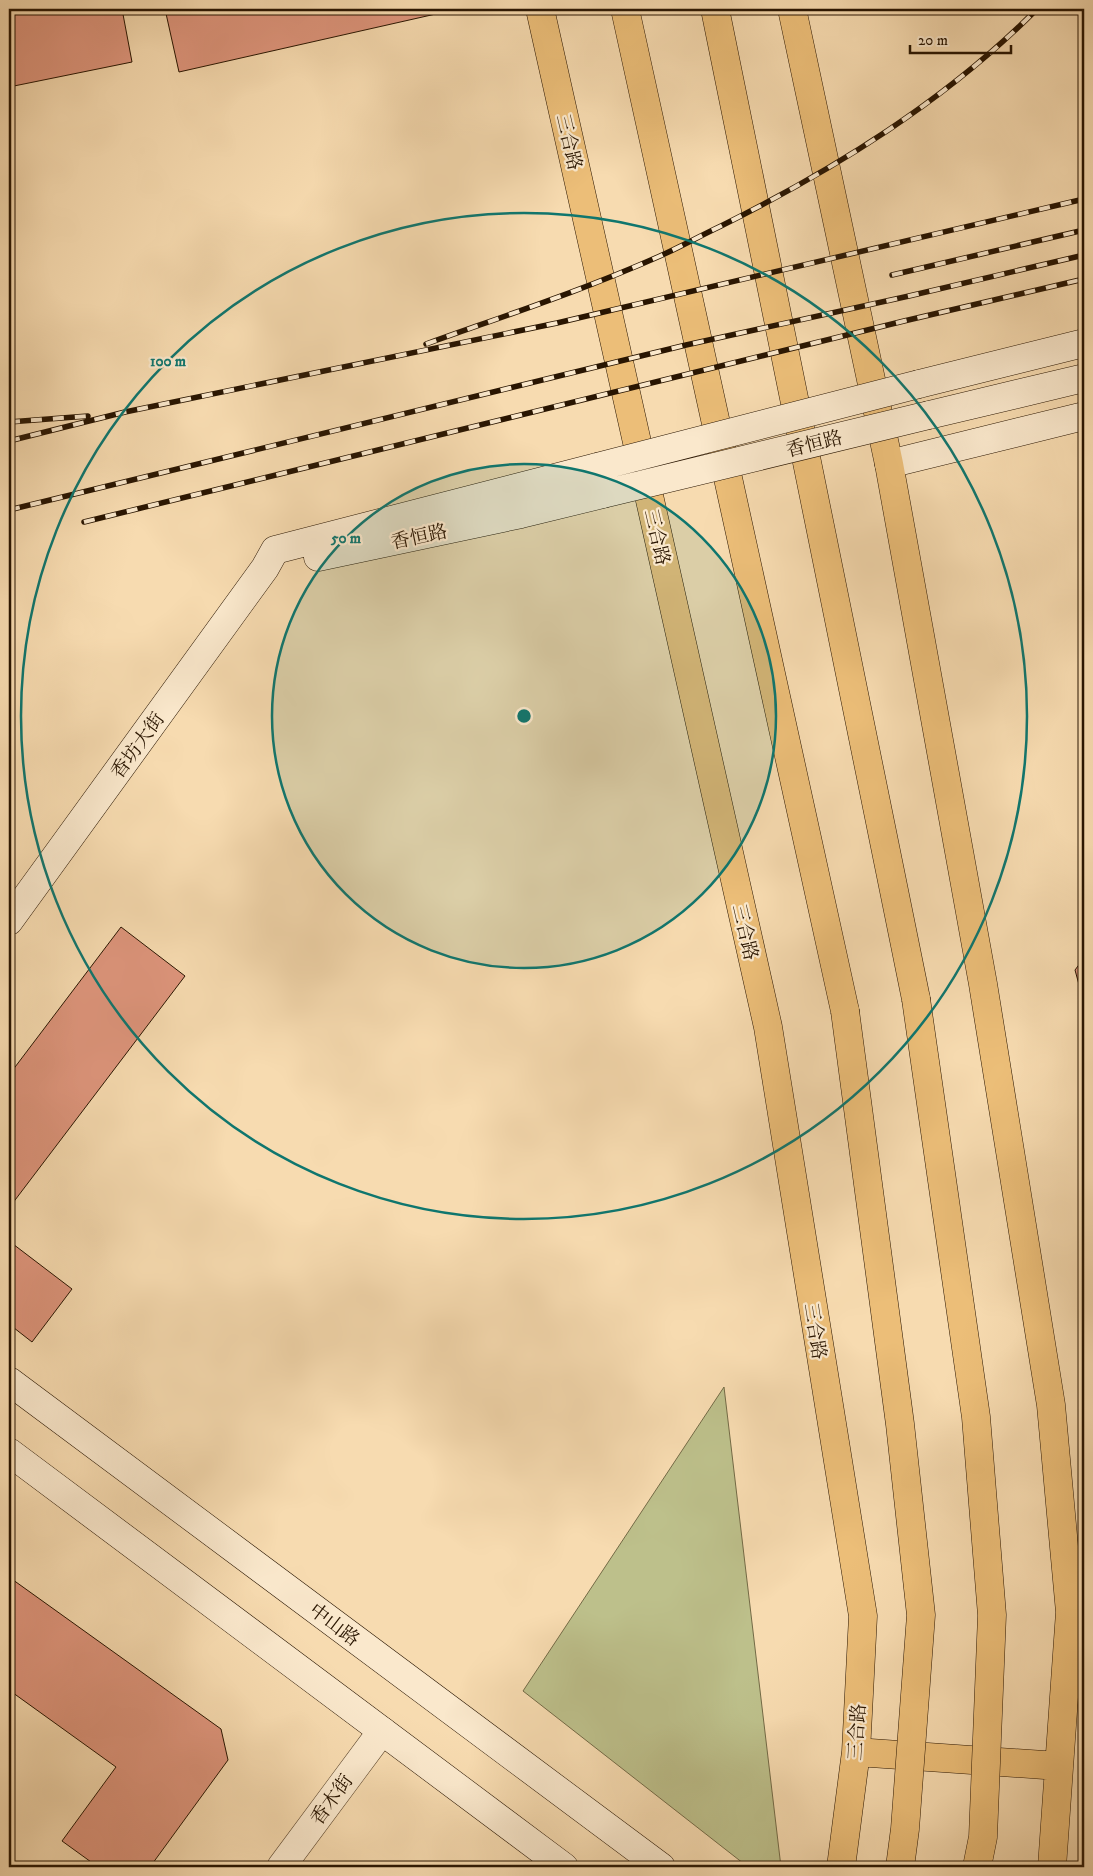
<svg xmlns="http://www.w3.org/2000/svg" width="1093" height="1876" font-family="'IM FELL DW Pica','Noto Serif SC',serif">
	<rect width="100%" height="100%" fill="#f7dbb0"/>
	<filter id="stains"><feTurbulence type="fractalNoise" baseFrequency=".004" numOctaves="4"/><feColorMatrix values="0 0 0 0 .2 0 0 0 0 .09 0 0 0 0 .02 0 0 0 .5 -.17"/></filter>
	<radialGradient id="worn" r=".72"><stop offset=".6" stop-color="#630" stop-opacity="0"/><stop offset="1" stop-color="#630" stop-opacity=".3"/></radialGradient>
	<path fill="#bdc08b" stroke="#736a46" d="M724 1387 781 1867H748L523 1691Z"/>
	<path fill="#de957c" stroke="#291501" d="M9 9H122L132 62 9 87Z
		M165 9H449V11L179 72Z
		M121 927 185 976 9 1208V1075Z
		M1084 958V1003L1075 970Z
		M9 1241 72 1289 32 1342 9 1324Z
		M9 1577 221 1729 228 1760 150 1867H98L62 1841 116 1767 9 1690Z"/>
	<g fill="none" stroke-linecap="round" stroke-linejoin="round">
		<g stroke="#5c462d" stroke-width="29">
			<path id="street" d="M281 1867 382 1731"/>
		</g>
		<g stroke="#291501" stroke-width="29">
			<path id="secondary" d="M919 384 1084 343
				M929 415 1084 378
				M889 464 1084 416
				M318 557 521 514 603 494
				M9 921 265 568 275 550 597 467
				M9 1381 661 1867
				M9 1452 564 1867"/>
		</g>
		<g stroke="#291501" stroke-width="29">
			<path id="highway" d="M540 9 768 1027 863 1616 856 1752 841 1867
				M625 9 845 1011
				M715 9 916 999
				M792 9 889 464 983 984 1051 1405 1070 1612 1052 1867
				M856 1752 1059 1766"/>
		</g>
		<use href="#street" stroke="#fae8cc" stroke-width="28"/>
		<use href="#secondary" stroke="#fae8cc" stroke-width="28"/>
		<use href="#highway" stroke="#ecbe78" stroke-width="28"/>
		<g stroke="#291501" stroke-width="5.5">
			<path id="rail" d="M892 275 1084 230
				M426 344C504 316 584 290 660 256 680 247 700 236 721 226 835 169 947 100 1037 9
				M9 422 88 416
				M9 441 125 412 557 323 1084 199
				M9 510 686 345 909 296 1084 255
				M84 522 904 321 1084 279"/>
		</g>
		<use href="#rail" stroke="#fae8cc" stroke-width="4" stroke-dasharray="11" stroke-linecap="butt"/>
		<g stroke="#291501" stroke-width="29" stroke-linecap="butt">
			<path id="secondary-bridge" d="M597 467 919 384
				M603 494 929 415"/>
		</g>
		<g stroke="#291501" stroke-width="29" stroke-linecap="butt">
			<path id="highway-bridge" d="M916 999 976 1417 992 1615 983 1837 977 1867
				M845 1011 900 1424 921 1615 905 1829 900 1867"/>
		</g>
		<use href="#secondary-bridge" stroke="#fae8cc" stroke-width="28"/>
		<use href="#highway-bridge" stroke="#ecbe78" stroke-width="28"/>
	</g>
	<circle cx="524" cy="716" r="252" fill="#0f766e" fill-opacity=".12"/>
	<g fill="none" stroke="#0f766e" stroke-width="2.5">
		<circle cx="524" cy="716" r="252"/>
		<circle cx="524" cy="716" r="503"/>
	</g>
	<g text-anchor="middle" stroke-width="4.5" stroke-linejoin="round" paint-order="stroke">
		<g font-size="19" fill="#291501" stroke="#fae8cc">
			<text transform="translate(570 142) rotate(77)" y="7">三合路</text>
			<text transform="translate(814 443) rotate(-14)" y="7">香恒路</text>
			<text transform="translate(419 536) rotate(-12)" y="7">香恒路</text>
			<text transform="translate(658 537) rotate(77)" y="7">三合路</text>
			<text transform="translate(137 745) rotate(-54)" y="7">香坊大街</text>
			<text transform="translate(746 932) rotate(77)" y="7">三合路</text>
			<text transform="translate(816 1331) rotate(81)" y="7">三合路</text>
			<text transform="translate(335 1624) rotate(37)" y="7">中山路</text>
			<text transform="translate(856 1732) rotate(-86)" y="7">三合路</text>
			<text transform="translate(331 1799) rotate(-54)" y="7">香木街</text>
		</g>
	</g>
	<circle cx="524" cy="716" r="8" fill="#0f766e" stroke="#fae8cc" stroke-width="2.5"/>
	<g font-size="15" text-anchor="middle" font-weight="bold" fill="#0f766e" stroke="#fae8cc" stroke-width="4.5" stroke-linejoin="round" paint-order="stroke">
		<text x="168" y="366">100 m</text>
		<text x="346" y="543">50 m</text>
	</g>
	<rect width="1093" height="1876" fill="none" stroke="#f7dbb0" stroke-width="30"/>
	<rect x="10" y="10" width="1073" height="1856" fill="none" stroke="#291501" stroke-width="2.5"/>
	<rect x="15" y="15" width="1063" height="1846" fill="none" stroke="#291501"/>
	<path d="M910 45v8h101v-8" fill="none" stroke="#291501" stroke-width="2.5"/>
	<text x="918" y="45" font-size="15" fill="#291501" stroke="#fae8cc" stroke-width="4" paint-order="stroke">20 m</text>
	<rect width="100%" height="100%" filter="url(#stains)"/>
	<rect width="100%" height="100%" fill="url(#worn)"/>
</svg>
